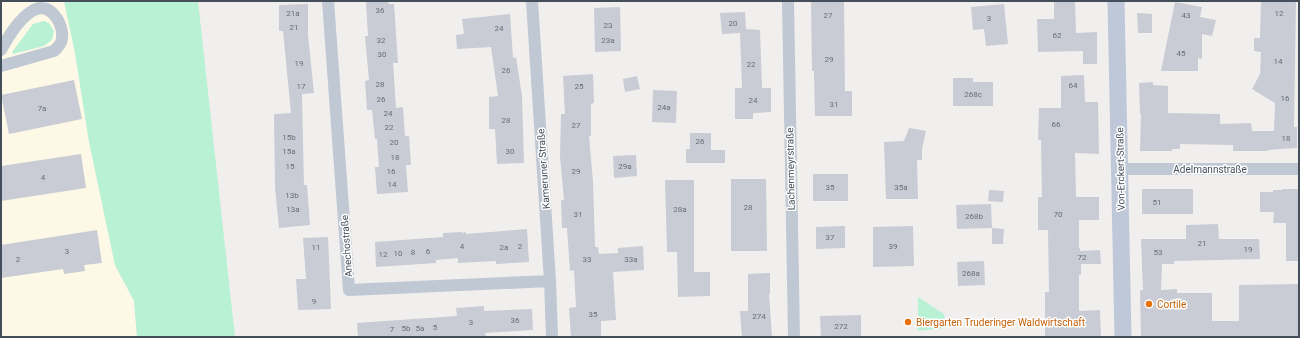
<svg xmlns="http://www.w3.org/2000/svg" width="1300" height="338" font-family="Roboto,sans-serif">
	<rect width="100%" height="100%" fill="#f1eeee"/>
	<path fill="#fdf9e6" d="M1 1H64L75 53 89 142 115 265 134 301 137 337H1Z"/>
	<path fill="#b9f1d5" d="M64 1H198L235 337H137L134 301 115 265 89 142 75 53Z
		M44 21 49 23 54 31 52 40 44 46 13 54 12 52 33 24Z
		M918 297 944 314 946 328 918 331Z"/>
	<path fill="#c9ccd4" d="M366 1H388L389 4H394L398 63H393L396 108 403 107 405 136H409L411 165H406L408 192 377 194 375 167H379L377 139H375L372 110H367L365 81 369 80 365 36H368Z
		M811 1H844L845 91H852V116H815L814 71H812Z
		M1054 1H1075L1076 33 1097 32V64H1083V51L1038 52 1037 19H1054Z
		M1261 1H1296L1294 127H1297V148L1268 150V151H1233V145L1180 144V149H1172V151H1140L1141 114H1140L1139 83 1153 82V85L1168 86V113L1220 114V124L1251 123 1252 131H1274L1275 103 1252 89 1260 74 1261 52 1254 51V38H1260Z
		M1175 2 1202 7 1200 17 1216 20 1212 36 1202 34V59L1198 58V71H1161Z
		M308 4V35L314 93 302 94 304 185H307L310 225 279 228 275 188 274 114 291 113 283 31H279V5Z
		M1004 4 1008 44 986 46 984 29 973 30 971 7Z
		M620 7 621 51 595 52 594 8Z
		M745 12 746 29 760 30 762 88H771V112L753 113V119H735V88H742L740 33 722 34 720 13Z
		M1137 13 1152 14V33H1138Z
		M510 14 513 58 516 57 522 96 524 163 497 164 495 129H489V97L498 96 491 47 457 49 456 35 464 34 462 19Z
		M593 74 594 103 591 104V136H589L593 182 595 247H598L599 254 618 253V248L643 246 644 270 613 272 616 320 601 321V337H571L569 308 576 307 574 270 570 271 567 228H562L561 200H564L560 157 561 114H565L563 76Z
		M1084 75 1085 102H1098L1099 154 1075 153 1076 197H1099V220H1079V248H1080V251L1100 250 1101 264H1081V275H1079V311L1100 310 1101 337H1045V292H1049L1048 230H1038V197H1042L1041 140H1038L1039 108H1061V76Z
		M637 76 640 89 625 92 623 79Z
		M953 78H973V82H993V106H953Z
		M74 80 82 119 9 134 1 95Z
		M653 90 677 91 676 123 652 122Z
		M909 128 926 131 922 149V160H917L918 199H886L884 142 904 141Z
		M690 133H711V150H725V163H686V149H690Z
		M81 154 86 188 1 201V166Z
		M636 155 637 176 614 178 613 156Z
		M813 174H848V201H813Z
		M731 179H766L767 251H731Z
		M665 180H694V272H710V296L678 297 677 252H667Z
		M1142 189H1193V214H1142Z
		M1282 189H1299V261H1286V223H1273L1274 212H1260V192H1273V190H1282Z
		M989 190 1004 191 1003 202 988 201Z
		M991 204 992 228 957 229 956 205Z
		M1218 224 1219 239H1259L1260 259 1174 261V264H1162L1161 290 1177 289V293H1212V321H1239V285L1299 284V337H1141L1140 290H1143L1141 239H1186V225Z
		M845 226V248L816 249V227Z
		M913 226 914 266 873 267V227Z
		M992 228 1004 229 1003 244H992Z
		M527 229 529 262 496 264V261L458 263V258L436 260V263L376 267 375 242 443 237V233L462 232V233L466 232V234Z
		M97 230 102 263 84 265 85 271 64 274 63 269 1 278V245Z
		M328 237 331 309 298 310 296 279H306L303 238Z
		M984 261 985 285 958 286 957 262Z
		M770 273V294H769L772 337H742L740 311H748V274Z
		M484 306V311L532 309 533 330 485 333 486 336 358 337 357 323 457 316 456 308Z
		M861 315V337H821L820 316Z"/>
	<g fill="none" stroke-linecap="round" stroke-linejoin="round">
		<path stroke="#c0c8d4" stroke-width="12" d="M328 1 349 290 550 281
			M532 1 550 281 552 337
			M788 1 794 337
			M1 50C9 36 18 20 32 11 49 0 64 23 62 38 62 44 57 48 54 51L1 66
			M1120 169H1299"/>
		<path stroke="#bfc8d8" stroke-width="17" d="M1116 1 1123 337"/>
	</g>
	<g fill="#e8710a" stroke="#fff" stroke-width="1.5">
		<circle cx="1149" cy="304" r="4"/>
		<circle cx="908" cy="322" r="4"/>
	</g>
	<g text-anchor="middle" stroke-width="3" stroke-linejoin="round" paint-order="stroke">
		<g font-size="8" fill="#666e7a">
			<text x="380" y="13">36</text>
			<text x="293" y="16">21a</text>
			<text x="1279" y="16">12</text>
			<text x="828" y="18">27</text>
			<text x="1186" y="18">43</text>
			<text x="989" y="21">3</text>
			<text x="733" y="26">20</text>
			<text x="608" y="28">23</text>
			<text x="294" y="30">21</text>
			<text x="499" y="31">24</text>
			<text x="1057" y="38">62</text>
			<text x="381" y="43">32</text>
			<text x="608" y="43">23a</text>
			<text x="1181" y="56">45</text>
			<text x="382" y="57">30</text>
			<text x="829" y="62">29</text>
			<text x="1278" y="64">14</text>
			<text x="299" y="66">19</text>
			<text x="751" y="67">22</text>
			<text x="506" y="73">26</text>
			<text x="380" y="87">28</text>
			<text x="1073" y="88">64</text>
			<text x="301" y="89">17</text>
			<text x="579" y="89">25</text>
			<text x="973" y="97">268c</text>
			<text x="1285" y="101">16</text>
			<text x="381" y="102">26</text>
			<text x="753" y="103">24</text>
			<text x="834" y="107">31</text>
			<text x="664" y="110">24a</text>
			<text x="42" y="111">7a</text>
			<text x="388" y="116">24</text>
			<text x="506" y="123">28</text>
			<text x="1056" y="127">66</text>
			<text x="576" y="128">27</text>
			<text x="389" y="130">22</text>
			<text x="289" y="140">15b</text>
			<text x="1286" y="141">18</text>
			<text x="700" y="144">26</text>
			<text x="394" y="145">20</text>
			<text x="289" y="154">15a</text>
			<text x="510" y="154">30</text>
			<text x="395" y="160">18</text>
			<text x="290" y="169">15</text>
			<text x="625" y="169">29a</text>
			<text x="391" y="174">16</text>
			<text x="576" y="174">29</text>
			<text x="43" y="180">4</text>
			<text x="392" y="187">14</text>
			<text x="830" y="190">35</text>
			<text x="901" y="190">35a</text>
			<text x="292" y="198">13b</text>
			<text x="1157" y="205">51</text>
			<text x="748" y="210">28</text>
			<text x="293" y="212">13a</text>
			<text x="680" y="212">28a</text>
			<text x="578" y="217">31</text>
			<text x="1058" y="217">70</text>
			<text x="974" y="219">268b</text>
			<text x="830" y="240">37</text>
			<text x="1202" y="246">21</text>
			<text x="462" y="249">4</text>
			<text x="520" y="249">2</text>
			<text x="893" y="249">39</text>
			<text x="316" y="250">11</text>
			<text x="504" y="250">2a</text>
			<text x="1248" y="252">19</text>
			<text x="67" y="254">3</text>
			<text x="428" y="254">6</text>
			<text x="413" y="255">8</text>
			<text x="1158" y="255">53</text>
			<text x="398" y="256">10</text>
			<text x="383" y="257">12</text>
			<text x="1082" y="260">72</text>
			<text x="18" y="262">2</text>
			<text x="587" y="262">33</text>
			<text x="631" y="262">33a</text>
			<text x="971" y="276">268a</text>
			<text x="314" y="304">9</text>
			<text x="593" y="317">35</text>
			<text x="759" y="319">274</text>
			<text x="515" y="323">36</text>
			<text x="471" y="325">3</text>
			<text x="841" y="329">272</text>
			<text x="435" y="330">5</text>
			<text x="406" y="331">5b</text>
			<text x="420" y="331">5a</text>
			<text x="392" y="332">7</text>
		</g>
		<g font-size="10" fill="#454f5c" stroke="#fff">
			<text transform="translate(543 169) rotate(-94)" y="4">Kameruner Straße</text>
			<text transform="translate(790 169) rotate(-91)" y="4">Lachenmeyrstraße</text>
			<text transform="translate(1120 169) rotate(-91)" y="4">Von-Erckert-Straße</text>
			<text x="1210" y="173">Adelmannstraße</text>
			<text transform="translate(346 246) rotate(-94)" y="4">Anechostraße</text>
		</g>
		<g font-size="10" fill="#c56008" stroke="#fff" text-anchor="start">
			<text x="1157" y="308">Cortile</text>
			<text x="916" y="326">Biergarten Truderinger Waldwirtschaft</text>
		</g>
	</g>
	<rect width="1300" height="338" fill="none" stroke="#454f5c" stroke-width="4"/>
</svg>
